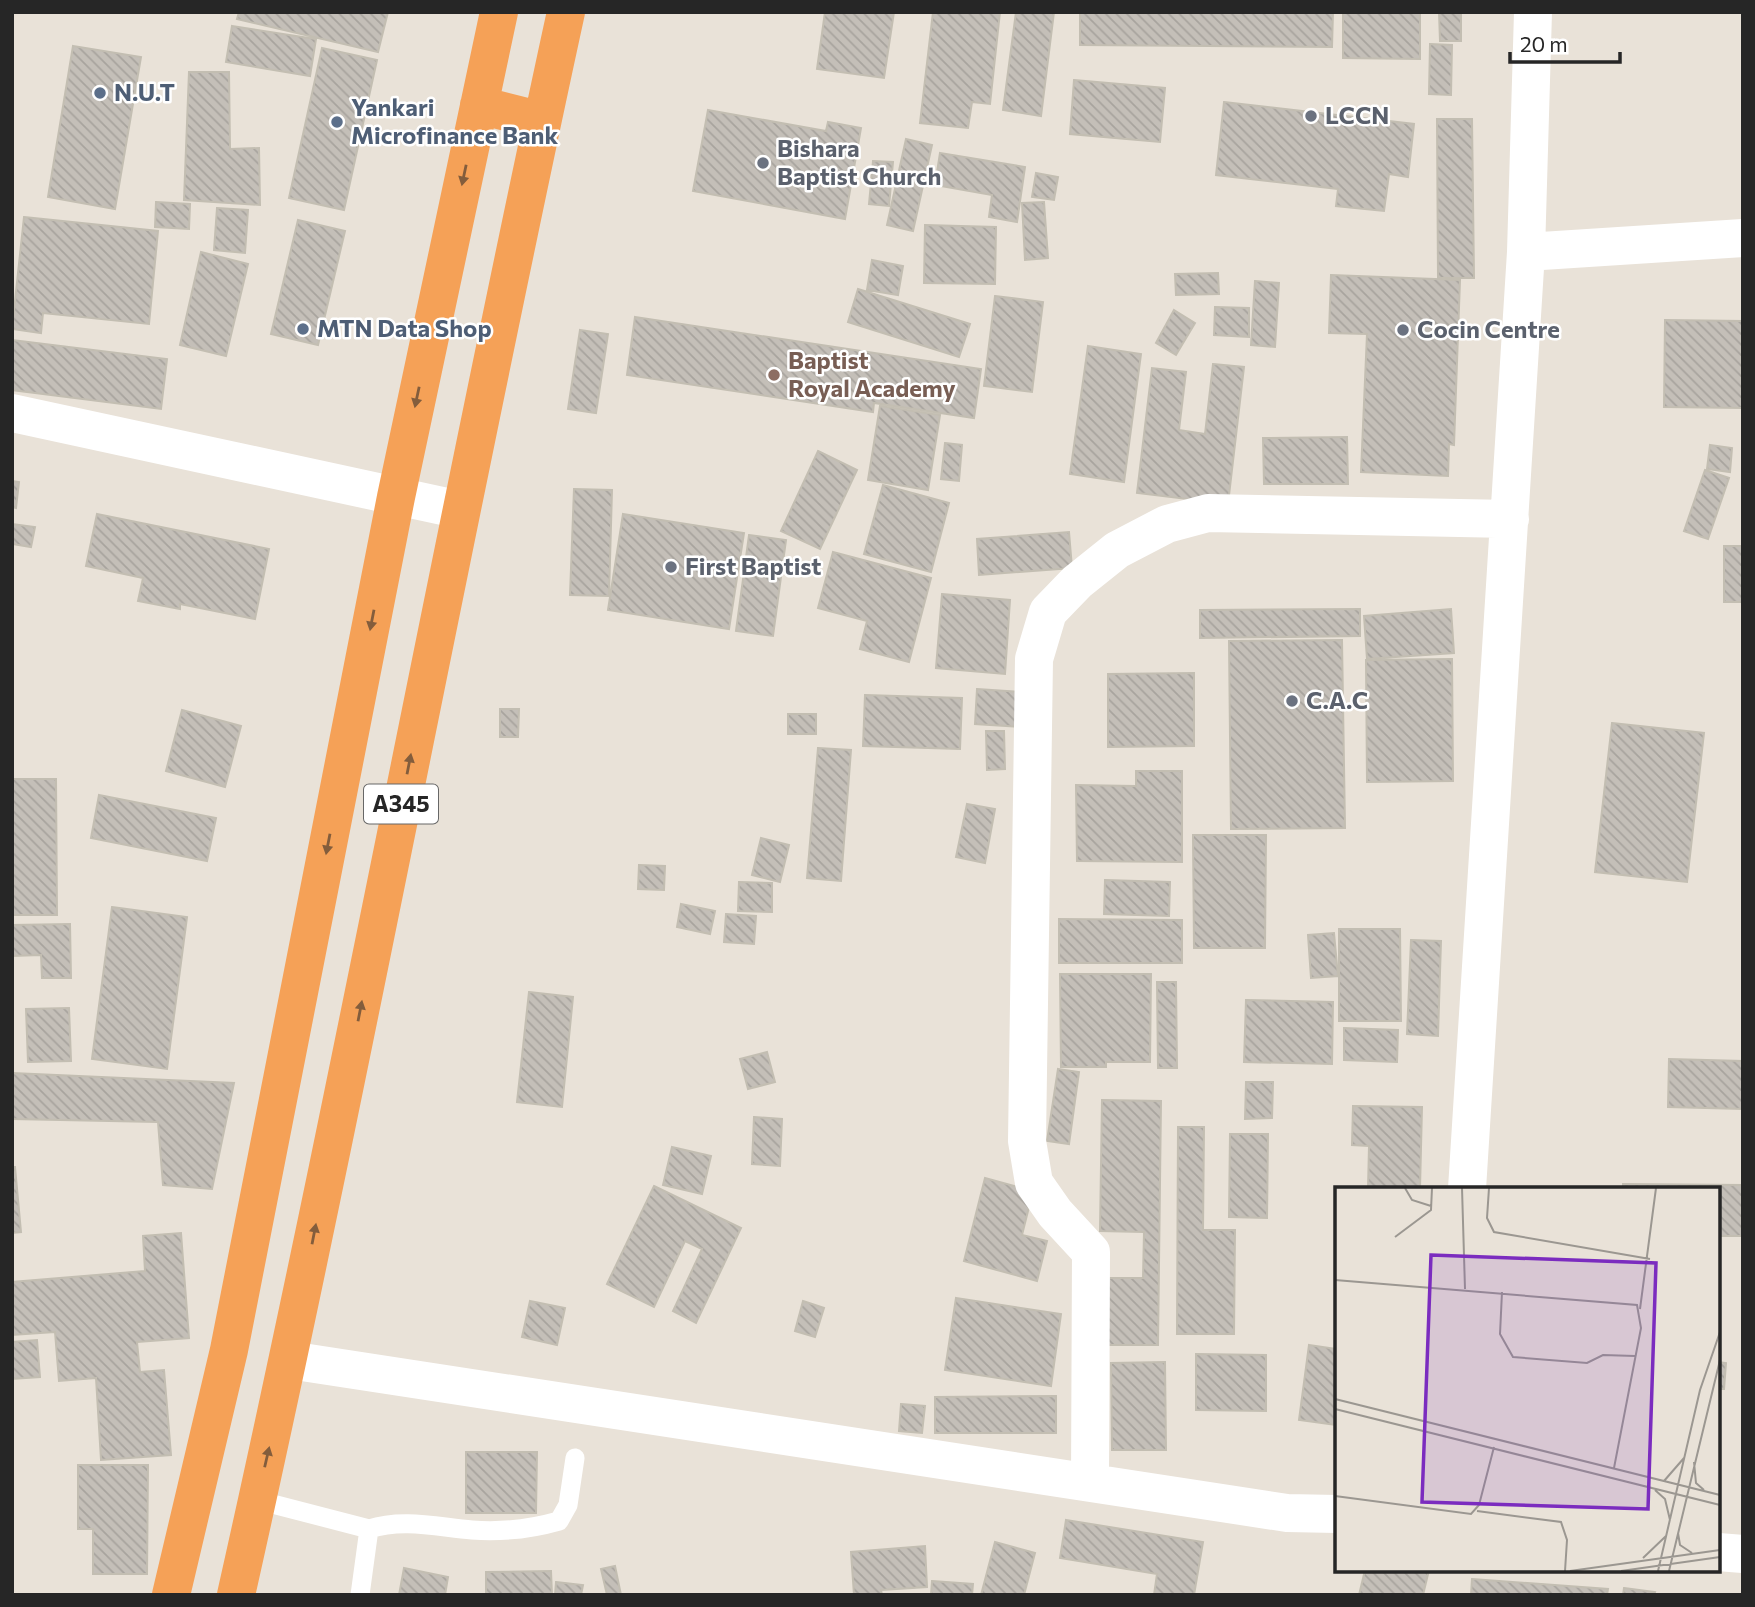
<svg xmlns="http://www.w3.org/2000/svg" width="1755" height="1607" font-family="Commissioner,sans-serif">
	<defs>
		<pattern id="building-back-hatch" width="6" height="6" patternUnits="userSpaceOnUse" patternTransform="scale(1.75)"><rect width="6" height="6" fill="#c4bfb8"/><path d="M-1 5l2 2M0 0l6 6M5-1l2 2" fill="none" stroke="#a8a49e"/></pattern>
	</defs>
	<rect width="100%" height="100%" fill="#e9e2d8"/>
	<path fill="url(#building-back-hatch)" stroke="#c3beb2" stroke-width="2" d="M239 12H388L378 52 237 19Z
		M825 12H894L884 78 817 69Z
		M933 12H1000L990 104 972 102 968 128 920 123Z
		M1016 12H1054L1041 116 1003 110Z
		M1080 12H1333L1332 47 1080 45Z
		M1343 12H1420V59L1343 58Z
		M1439 12H1461V41H1440Z
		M232 26 316 39 310 76 226 62Z
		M1430 44 1452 45 1451 95 1429 94Z
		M73 46 141 57 115 209 48 197Z
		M322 48 377 60 344 210 289 198Z
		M189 72H229L230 149 259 148 260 205 184 200Z
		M1074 80 1165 88 1160 142 1070 134Z
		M1224 102 1414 124 1408 177 1389 174 1384 211 1336 206 1338 189 1216 175Z
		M708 110 826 131 828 122 861 128 845 219 693 191Z
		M1437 119H1472L1474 278H1438Z
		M906 139 932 145 913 231 887 225Z
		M940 153 1025 167 1017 222 989 217 992 195 935 185Z
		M873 161 893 162 889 206 869 204Z
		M1036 173 1058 177 1054 200 1032 197Z
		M156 202 190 204 189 229 155 227Z
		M1044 202 1048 258 1025 260 1022 203Z
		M217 208 248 210 245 253 214 250Z
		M24 217 158 231 149 324 43 313 41 333 12 329Z
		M298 220 345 231 318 345 271 334Z
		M925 225 996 227 995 284 924 283Z
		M201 252 248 264 226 356 180 345Z
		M872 260 903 266 898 295 867 290Z
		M1218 273 1219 294 1176 295 1175 274Z
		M1331 275 1460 280 1454 445 1449 444 1448 476 1361 472 1367 334 1329 333Z
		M1255 281 1279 283 1275 347 1251 345Z
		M858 289 970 324 959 357 848 322Z
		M995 296 1043 302 1032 392 984 386Z
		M1215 307 1249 308V337L1214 335Z
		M1174 310 1195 323 1176 355 1156 343Z
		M635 317 981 369 974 418 874 403 873 412 627 375Z
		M1665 320 1743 321V408L1664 407Z
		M580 330 608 334 596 413 568 409Z
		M12 340 167 359 161 409 12 390Z
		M1088 346 1141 354 1124 482 1070 474Z
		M1213 364 1244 367 1228 504 1137 493 1152 368 1186 372 1179 430 1205 434Z
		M880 406 940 415 928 490 868 480Z
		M1347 437 1348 484H1264L1263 438Z
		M945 443 962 445 959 481 941 479Z
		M1710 445 1732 448 1730 472 1707 469Z
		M818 451 857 470 820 549 781 531Z
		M1705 470 1729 478 1708 539 1684 531Z
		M12 481 19 482 16 508 12 507Z
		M883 485 949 503 931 572 864 554Z
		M574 489 612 490 609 596 570 595Z
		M97 514 269 549 255 619 180 604V609L138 601 143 578 86 566Z
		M623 514 744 533 729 629 608 610Z
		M12 524 35 527 31 547 12 544Z
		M1069 532 1072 568 979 575 977 539Z
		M749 535 786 540 773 636 736 631Z
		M1724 546H1743V602H1724Z
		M833 552 931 578 909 662 860 649 867 621 818 608Z
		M942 594 1010 600 1005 674 936 668Z
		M1360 609V636L1200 638V610Z
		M1451 609 1454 653 1367 659 1364 616Z
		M1342 640 1345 828 1231 829 1229 641Z
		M1452 659 1453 781 1367 782 1366 660Z
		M1194 673V746L1108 747V674Z
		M977 689 1022 692 1020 727 975 724Z
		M865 695 962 698 960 749 863 746Z
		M500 709H519L518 737H500Z
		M182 710 241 726 225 787 166 771Z
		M788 714H816V734H788Z
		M1612 723 1704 733 1687 882 1595 872Z
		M986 731H1004L1005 769 987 770Z
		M818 748 851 750 841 881 807 878Z
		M1136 771H1182V862L1077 861 1076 785 1136 786Z
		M12 779H56L57 915H12Z
		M99 795 216 818 207 861 91 838Z
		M967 804 995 809 985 863 956 857Z
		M1193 835H1266L1265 948H1194Z
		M761 838 789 845 780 882 752 875Z
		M639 865 665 866 664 890 638 889Z
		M1105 880 1170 882 1169 916 1104 914Z
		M739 882 772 883V912L738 911Z
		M681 904 715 911 710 934 677 927Z
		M112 907 187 917 167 1069 92 1059Z
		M726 914 756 916 754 944 724 942Z
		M1059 919 1182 920V963H1059Z
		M70 924 71 978H42L41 955 12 956V925Z
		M1339 929H1400L1401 1021H1339Z
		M1334 933 1338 976 1311 978 1308 935Z
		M1411 940 1441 941 1438 1036 1407 1034Z
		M1060 974H1151L1150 1062H1106V1067H1061Z
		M1157 982H1176L1177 1068H1158Z
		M529 992 573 997 562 1107 517 1102Z
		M1246 1000 1333 1002 1332 1064 1244 1062Z
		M69 1008 71 1061 28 1062 26 1009Z
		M1344 1028 1398 1030 1397 1062 1344 1060Z
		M767 1052 775 1082 748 1089 740 1059Z
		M1669 1059 1743 1061V1109L1668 1107Z
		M1058 1069 1079 1072 1069 1144 1047 1141Z
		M12 1073 234 1083 212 1189 163 1185 158 1122 12 1119Z
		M1246 1082H1273L1272 1118 1245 1119Z
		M1102 1100 1161 1101 1158 1345H1107V1278H1143L1144 1232 1100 1231Z
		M1353 1106 1422 1107 1420 1189H1368L1369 1146 1352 1145Z
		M754 1117 782 1119 780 1166 752 1164Z
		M1178 1127H1204L1203 1230H1235L1234 1334H1177Z
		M1230 1134H1268L1267 1218 1229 1217Z
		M672 1147 711 1156 702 1194 663 1185Z
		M12 1167H15L21 1232 12 1233Z
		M985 1178 1033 1191 1022 1235 1047 1241 1037 1281 964 1261Z
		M1623 1184 1743 1185V1236H1718V1189H1623Z
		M654 1186 741 1228 696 1323 673 1311 702 1249 685 1241 654 1307 607 1284Z
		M181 1233 189 1338 137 1342 140 1372 164 1370 171 1455 101 1460 96 1378 59 1381 55 1332 12 1335V1282L145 1271 143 1236Z
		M956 1298 1061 1314 1051 1386 945 1370Z
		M530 1301 565 1308 557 1345 522 1337Z
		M803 1301 824 1308 815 1337 795 1331Z
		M37 1340 40 1377 12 1379V1342Z
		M1309 1345 1337 1349V1425L1299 1420Z
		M1196 1354 1266 1355V1411L1196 1410Z
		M1165 1362 1166 1450H1112L1111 1363Z
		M1718 1362 1726 1363 1724 1389H1718Z
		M1056 1396V1433H935V1397Z
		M901 1404 925 1406 922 1433 899 1431Z
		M466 1452H537L536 1513H466Z
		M78 1465H148L147 1574H93V1529H78Z
		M1066 1520 1203 1542 1194 1595H1154L1157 1574 1060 1558Z
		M995 1542 1035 1553 1024 1595H981Z
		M925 1546 927 1587 881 1590 882 1595H854L851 1552Z
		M615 1566 621 1595H607L601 1569Z
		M404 1568 448 1577 445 1595H399Z
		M1365 1570H1429L1423 1595H1359Z
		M551 1571 552 1595H486V1572Z
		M1472 1579 1608 1589 1607 1595H1471Z
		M932 1581 973 1584 972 1595H931Z
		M556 1582 583 1585 581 1595H555Z
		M1624 1588 1655 1592 1654 1595H1623Z"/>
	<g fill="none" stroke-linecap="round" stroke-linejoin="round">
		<path stroke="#fff" stroke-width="19" d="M257 1500 369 1529
			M360 1595 369 1529C403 1518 437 1527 472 1530 500 1532 531 1529 559 1521L568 1505 575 1458"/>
		<path stroke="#fff" stroke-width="38" d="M1526 252 1743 238
			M12 413 461 510
			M1467 1189 1526 252 1533 12
			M289 1360 1287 1513 1337 1514
			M1090 1482 1091 1252 1055 1213 1034 1183 1027 1141 1034 659 1048 612 1077 582 1117 550 1167 524 1208 513 1510 519
			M1718 1552 1743 1554"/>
		<path stroke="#f5a157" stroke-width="38" d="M479 105 542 121
			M171 1595 229 1350 396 497 499 12
			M236 1595C354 1069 451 539 566 12"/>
	</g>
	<defs><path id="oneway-solid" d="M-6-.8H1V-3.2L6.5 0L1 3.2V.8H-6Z" transform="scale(1.75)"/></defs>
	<g fill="#835d3c">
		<use href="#oneway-solid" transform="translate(464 175) rotate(102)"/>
		<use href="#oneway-solid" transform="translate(417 397) rotate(102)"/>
		<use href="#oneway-solid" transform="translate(372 620) rotate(101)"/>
		<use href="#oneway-solid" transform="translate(409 764) rotate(-79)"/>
		<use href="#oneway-solid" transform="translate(328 844) rotate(101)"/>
		<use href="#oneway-solid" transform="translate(360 1011) rotate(-79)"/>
		<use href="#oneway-solid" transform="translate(314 1234) rotate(-79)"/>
		<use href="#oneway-solid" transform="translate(267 1457) rotate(-77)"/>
	</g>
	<g fill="#5c6f8a" stroke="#fff" stroke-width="2.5">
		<circle cx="100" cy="93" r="7"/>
		<circle cx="337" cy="122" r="7"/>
		<circle cx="303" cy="329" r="7"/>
	</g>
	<g fill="#6b7280" stroke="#fff" stroke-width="2.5">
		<circle cx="1311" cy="116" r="7"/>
		<circle cx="763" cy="163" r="7"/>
		<circle cx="1403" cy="330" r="7"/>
		<circle cx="671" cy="567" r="7"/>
		<circle cx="1292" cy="701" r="7"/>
	</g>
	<circle fill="#8d6e63" stroke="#fff" stroke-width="2.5" cx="774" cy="375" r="7"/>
	<g text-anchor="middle" stroke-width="5" stroke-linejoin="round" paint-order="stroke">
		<rect fill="#fff" stroke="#676767" stroke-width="2" x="364" y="784.5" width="74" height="39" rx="5"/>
		<g font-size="23" font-weight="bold" fill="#262626">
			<text x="401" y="812">A345</text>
		</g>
		<g font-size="24" font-weight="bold" fill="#4e5e75" stroke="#fff" text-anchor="start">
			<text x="114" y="101">N.U.T</text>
			<text x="351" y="116">Yankari<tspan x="351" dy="28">Microfinance Bank</tspan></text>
			<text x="317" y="337">MTN Data Shop</text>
		</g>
		<g font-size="24" font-weight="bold" fill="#5b616d" stroke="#fff" text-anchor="start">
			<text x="1325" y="124">LCCN</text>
			<text x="777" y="157">Bishara<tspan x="777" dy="28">Baptist Church</tspan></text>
			<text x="1417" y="338">Cocin Centre</text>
			<text x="685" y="575">First Baptist</text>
			<text x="1306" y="709">C.A.C</text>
		</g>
		<g font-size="24" font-weight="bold" fill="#785e54" stroke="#fff" text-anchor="start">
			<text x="788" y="369">Baptist<tspan x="788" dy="28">Royal Academy</tspan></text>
		</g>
	</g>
	<g transform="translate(1335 1187)">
		<rect width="385" height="385" fill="#e9e2d8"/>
		<path fill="none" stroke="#9b9791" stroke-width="2" d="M70 1 77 13 96 19M127 1 130 102M154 1 152 31 159 45 315 72M60 50 96 23 97 1M0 93 302 118 306 141 279 281M167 105 165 147 178 170 252 176 268 168 300 169M305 122 321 1M0 212 385 308M0 222 385 318M359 275 361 296 369 303M329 294 349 271M320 303 330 312 335 333M0 309 136 327 144 318 159 260M142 324 226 335 232 353 230 384M343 346 345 358 357 366M308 371 331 349M235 384 385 363M286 384 385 370M323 384 365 203 385 145M334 384 385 173"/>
		<path fill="#7b2cbf" fill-opacity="0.15" stroke="#7b2cbf" stroke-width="3.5" d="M96 68 321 76 313 322 87 315Z"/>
		<rect width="385" height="385" fill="none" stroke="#262626" stroke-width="3.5"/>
	</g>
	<rect width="1755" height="1607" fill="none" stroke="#262626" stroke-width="28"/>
	<path d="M1510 52v10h110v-10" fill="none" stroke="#262626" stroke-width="3.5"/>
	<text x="1520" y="52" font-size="21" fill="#262626" stroke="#ffffff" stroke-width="5" paint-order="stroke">20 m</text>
</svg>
